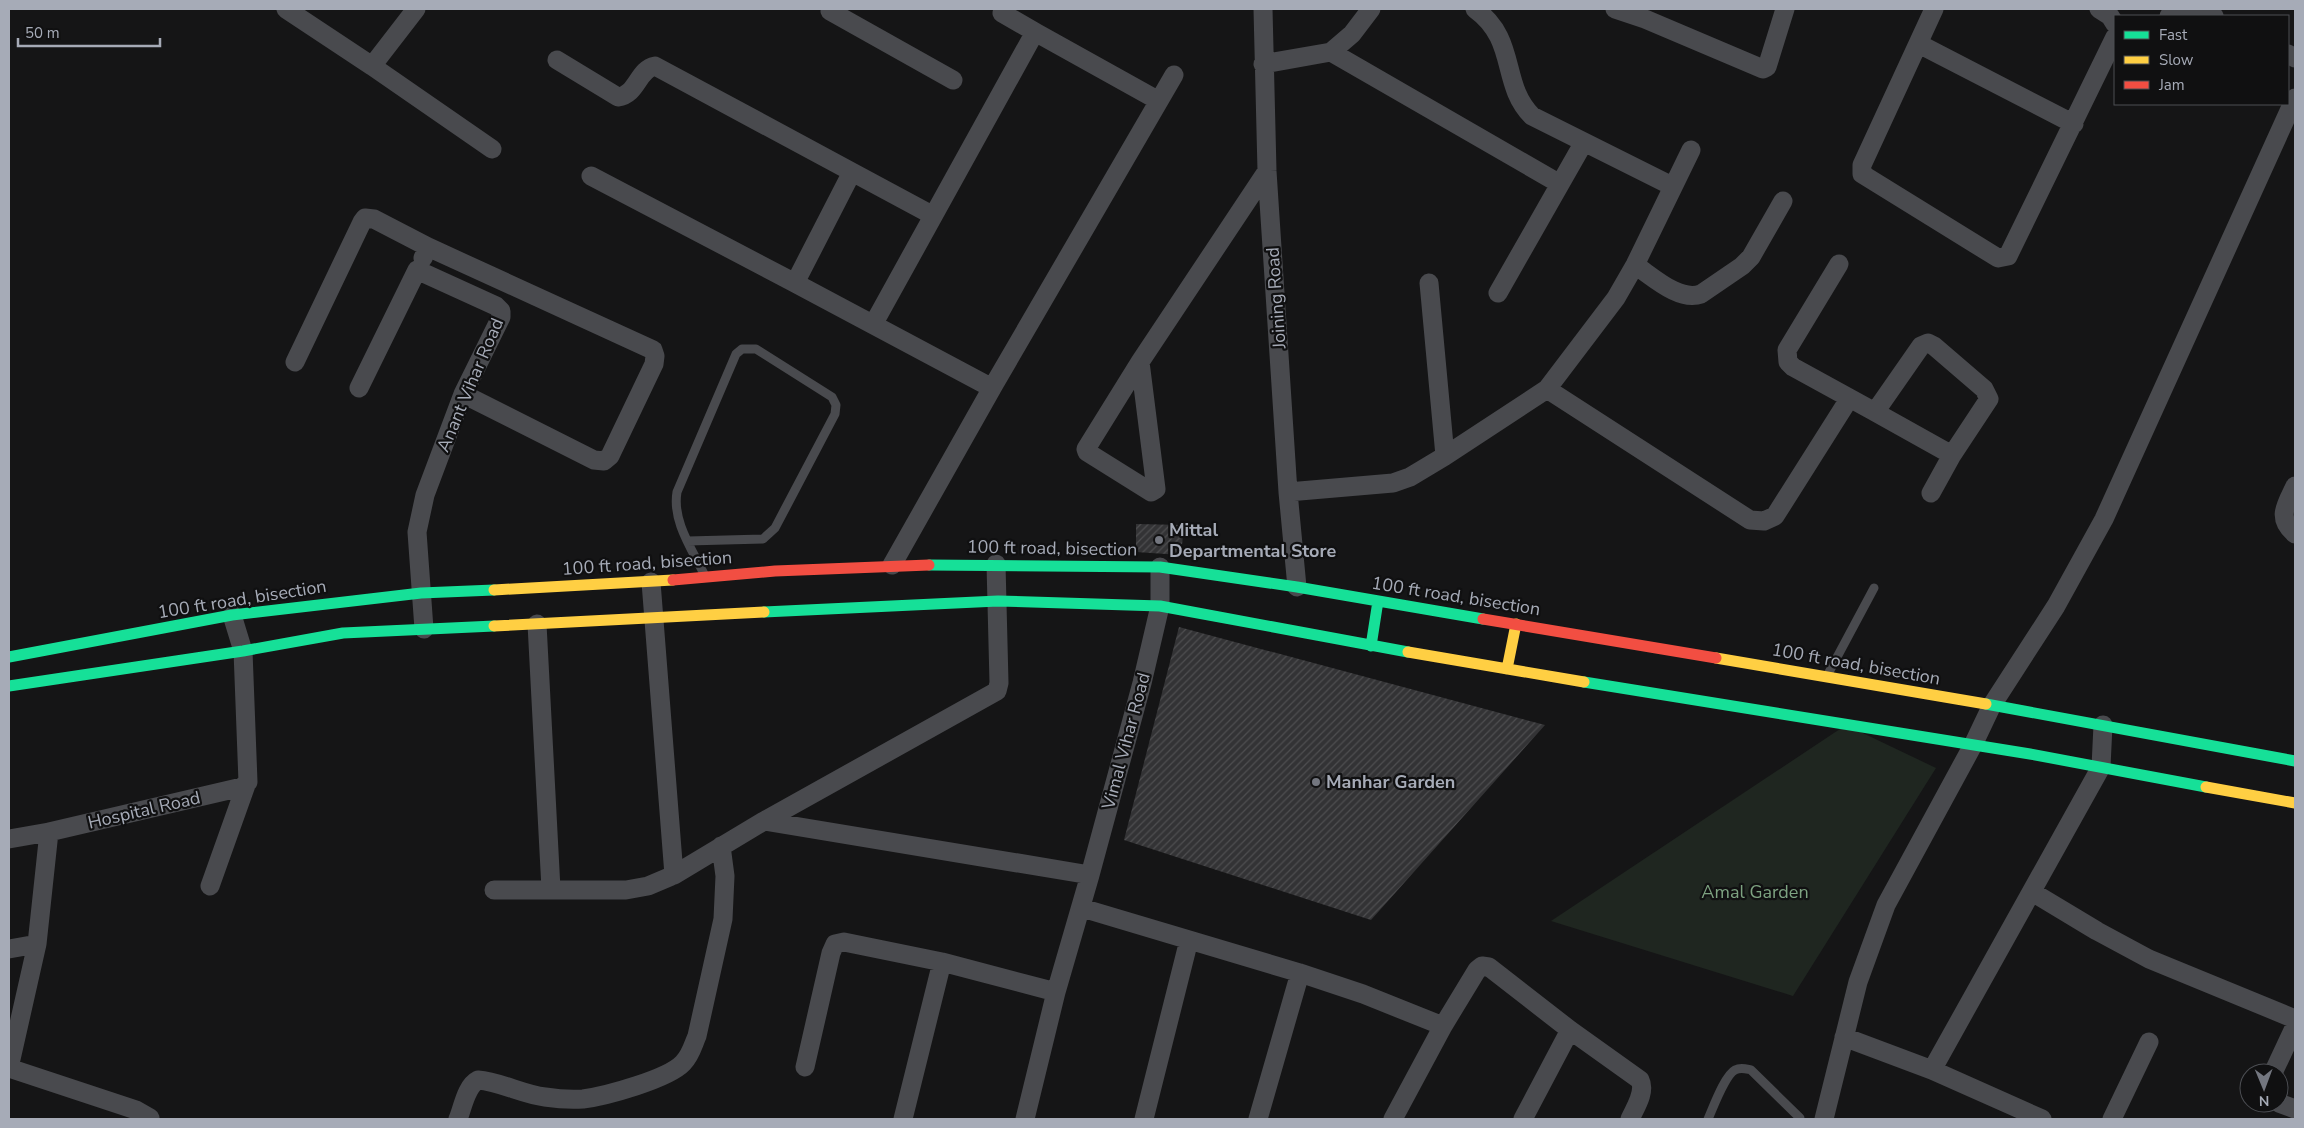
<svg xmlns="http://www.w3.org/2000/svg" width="2304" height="1128" font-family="'Nunito Sans',sans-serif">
	<defs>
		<pattern id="building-hatch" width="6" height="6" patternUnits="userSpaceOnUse" patternTransform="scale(1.25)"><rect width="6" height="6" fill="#333335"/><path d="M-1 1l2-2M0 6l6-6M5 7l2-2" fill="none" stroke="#4e4e50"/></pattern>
	</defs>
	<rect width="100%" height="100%" fill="#151516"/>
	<path fill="#1f2620" d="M1846 725 1936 768 1793 996 1551 921Z"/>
	<path fill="url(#building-hatch)" d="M1136 524 1184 525 1181 555 1136 552Z
		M1179 627 1545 725 1371 920 1124 840Z"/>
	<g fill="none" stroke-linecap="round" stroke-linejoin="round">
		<path stroke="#494a4e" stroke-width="9" d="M688 541 763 539 775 528 835 414 836 405 832 397 756 349H742L736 354 677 492C672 521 692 549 704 574
			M1828 674 1874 588
			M1708 1119C1713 1108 1725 1075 1735 1070 1741 1067 1746 1069 1751 1070L1800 1118"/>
		<path stroke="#494a4e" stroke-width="19" d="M286 9 372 66
			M416 9 372 66 492 149
			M1263 9 1267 171 1288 492 1297 587
			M1475 9C1518 40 1500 84 1532 116L1672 186
			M1615 9 1645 19 1763 69 1767 67 1785 9
			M1934 9 1862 165V174L1998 258 2008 256 2115 37
			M2099 9 2110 16 2115 24
			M830 11 953 80
			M2169 16 2195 11 2214 16
			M1035 32 1159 101
			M1919 44 2074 124
			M1331 52 1560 184
			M2288 54 2295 58
			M557 60 618 97C637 95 638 69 655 66L852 172 795 283 992 388 892 565
			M1263 64 1331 52 1352 34 1371 9
			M852 172 932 215
			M591 176 795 283
			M428 247 653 350 655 356 654 364 610 456 604 461 594 460 463 394
			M1839 264 1787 350 1788 362 1793 367 1875 412
			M1635 265C1652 276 1679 302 1701 294L1742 266 1751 257 1783 201
			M1429 283 1445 456
			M1498 293 1584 142
			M874 323 1035 32 1002 13 1004 9
			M295 362 362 222 365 218 374 219 428 247 423 258
			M1140 362 1156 489 1151 492 1087 452 1086 449 1140 362 1267 171
			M359 388 417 270 496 306 501 311V317L463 394 425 495 417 532 424 629
			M992 388 1174 75
			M1547 389 1750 520 1764 521 1775 516 1849 399
			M2295 486C2286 505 2276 518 2295 534
			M1288 492 1393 483 1410 477 1445 456 1547 389 1616 298 1635 265 1691 150
			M1931 493 1952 455 1989 399 1984 389 1934 346 1928 343 1921 346 1875 412 1952 455
			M537 624 551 889
			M764 821 1090 875 1056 992 1025 1119
			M9 839 49 832
			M674 875 764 821 997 691 999 683 996 564
			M1090 875 1142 683 1160 606V567
			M210 886 246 785
			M494 890H626L648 886 674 875 651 582
			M2032 892 2097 931 2149 959 2295 1019
			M1082 908 1300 973 1363 994 1443 1026
			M9 949 37 944 49 832 242 787 248 782 243 651 232 615
			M1844 1037 1932 1070 2042 1119
			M805 1067 831 953 835 944 844 942 942 962
			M9 1068 136 1110 150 1118
			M9 1068 37 944
			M1932 1070 2101 767 2103 725
			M2273 1073 2295 1026
			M2279 1103 2295 1109
			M458 1119C463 1107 466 1086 478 1080 501 1082 522 1094 545 1097 558 1099 570 1100 583 1099 606 1096 668 1079 683 1063 691 1055 693 1045 697 1036L723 919 725 876 721 846
			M903 1119 942 962 1056 992
			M1144 1119 1189 940
			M1258 1119 1300 973
			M1393 1119 1443 1026 1477 970 1482 966 1489 967 1570 1030 1640 1080C1646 1092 1635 1108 1630 1119
			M1523 1119 1570 1030
			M1824 1119 1858 982 1886 905 1973 745 1992 705 2056 606 2104 519 2295 98
			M2112 1119 2149 1042"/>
		<path stroke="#16e098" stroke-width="11" d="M929 565 1160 567 1297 587 1483 619
			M764 612 998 601 1160 606 1408 652
			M1371 646 1378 601
			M9 657 232 615 421 593 494 590
			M1584 682 2030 754 2206 787
			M9 686 243 651 343 633 494 626
			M1986 704 2295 761"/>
		<path stroke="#ffcf43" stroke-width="11" d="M494 590 673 580
			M494 626 764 612
			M1408 652 1584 682
			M1716 658 1986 704
			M1507 669 1516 624
			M2206 787 2295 803"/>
		<path stroke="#f24e42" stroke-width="11" d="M673 580 775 571 929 565
			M1483 619 1716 658"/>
	</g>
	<g fill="#73767f" stroke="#101011" stroke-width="2">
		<circle cx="1159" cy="540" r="5"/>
		<circle cx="1316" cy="782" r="5"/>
	</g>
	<g text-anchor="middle" stroke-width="4.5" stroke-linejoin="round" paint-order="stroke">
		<g font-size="18" fill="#a6abb7" stroke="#101011">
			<text transform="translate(1276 298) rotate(-94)" y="6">Joining Road</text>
			<text transform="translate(470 385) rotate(-67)" y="6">Anant Vihar Road</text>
			<text transform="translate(1052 548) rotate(1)" y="6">100 ft road, bisection</text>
			<text transform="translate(647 563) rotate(-4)" y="6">100 ft road, bisection</text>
			<text transform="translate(1456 596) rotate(9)" y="6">100 ft road, bisection</text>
			<text transform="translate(242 599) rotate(-9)" y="6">100 ft road, bisection</text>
			<text transform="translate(1856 664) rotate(10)" y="6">100 ft road, bisection</text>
			<text transform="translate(1126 741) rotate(-75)" y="6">Vimal Vihar Road</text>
			<text transform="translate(144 810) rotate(-13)" y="6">Hospital Road</text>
		</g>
		<g font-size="18" font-weight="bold" fill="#a6abb7" stroke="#101011" text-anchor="start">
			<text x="1169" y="536">Mittal<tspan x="1169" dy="21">Departmental Store</tspan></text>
			<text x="1326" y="788">Manhar Garden</text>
		</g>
		<g font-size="18" fill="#7da281" stroke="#101011">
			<text x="1755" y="898">Amal Garden</text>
		</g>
	</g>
	<rect width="2304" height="1128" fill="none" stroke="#a6abb7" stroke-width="20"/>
	<rect x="2114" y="15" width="175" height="90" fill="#101011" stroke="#4c4e53"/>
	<rect x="2124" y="31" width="25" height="8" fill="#16e098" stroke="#4c4e53"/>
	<text x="2159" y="40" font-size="15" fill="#a6abb7">Fast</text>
	<rect x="2124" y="56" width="25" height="8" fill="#ffcf43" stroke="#4c4e53"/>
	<text x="2159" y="65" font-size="15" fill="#a6abb7">Slow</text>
	<rect x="2124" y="81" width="25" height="8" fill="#f24e42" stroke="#4c4e53"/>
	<text x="2159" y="90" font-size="15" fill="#a6abb7">Jam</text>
	<g transform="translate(2264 1088) rotate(179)"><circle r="24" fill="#101011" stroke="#4c4e53"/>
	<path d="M0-4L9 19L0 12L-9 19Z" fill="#73767f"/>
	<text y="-8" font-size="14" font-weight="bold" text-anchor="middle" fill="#a6abb7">N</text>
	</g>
	<path d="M18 38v8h142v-8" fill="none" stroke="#a6abb7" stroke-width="2.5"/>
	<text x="25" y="38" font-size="15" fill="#a6abb7" stroke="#101011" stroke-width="4" paint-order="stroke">50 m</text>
</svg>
